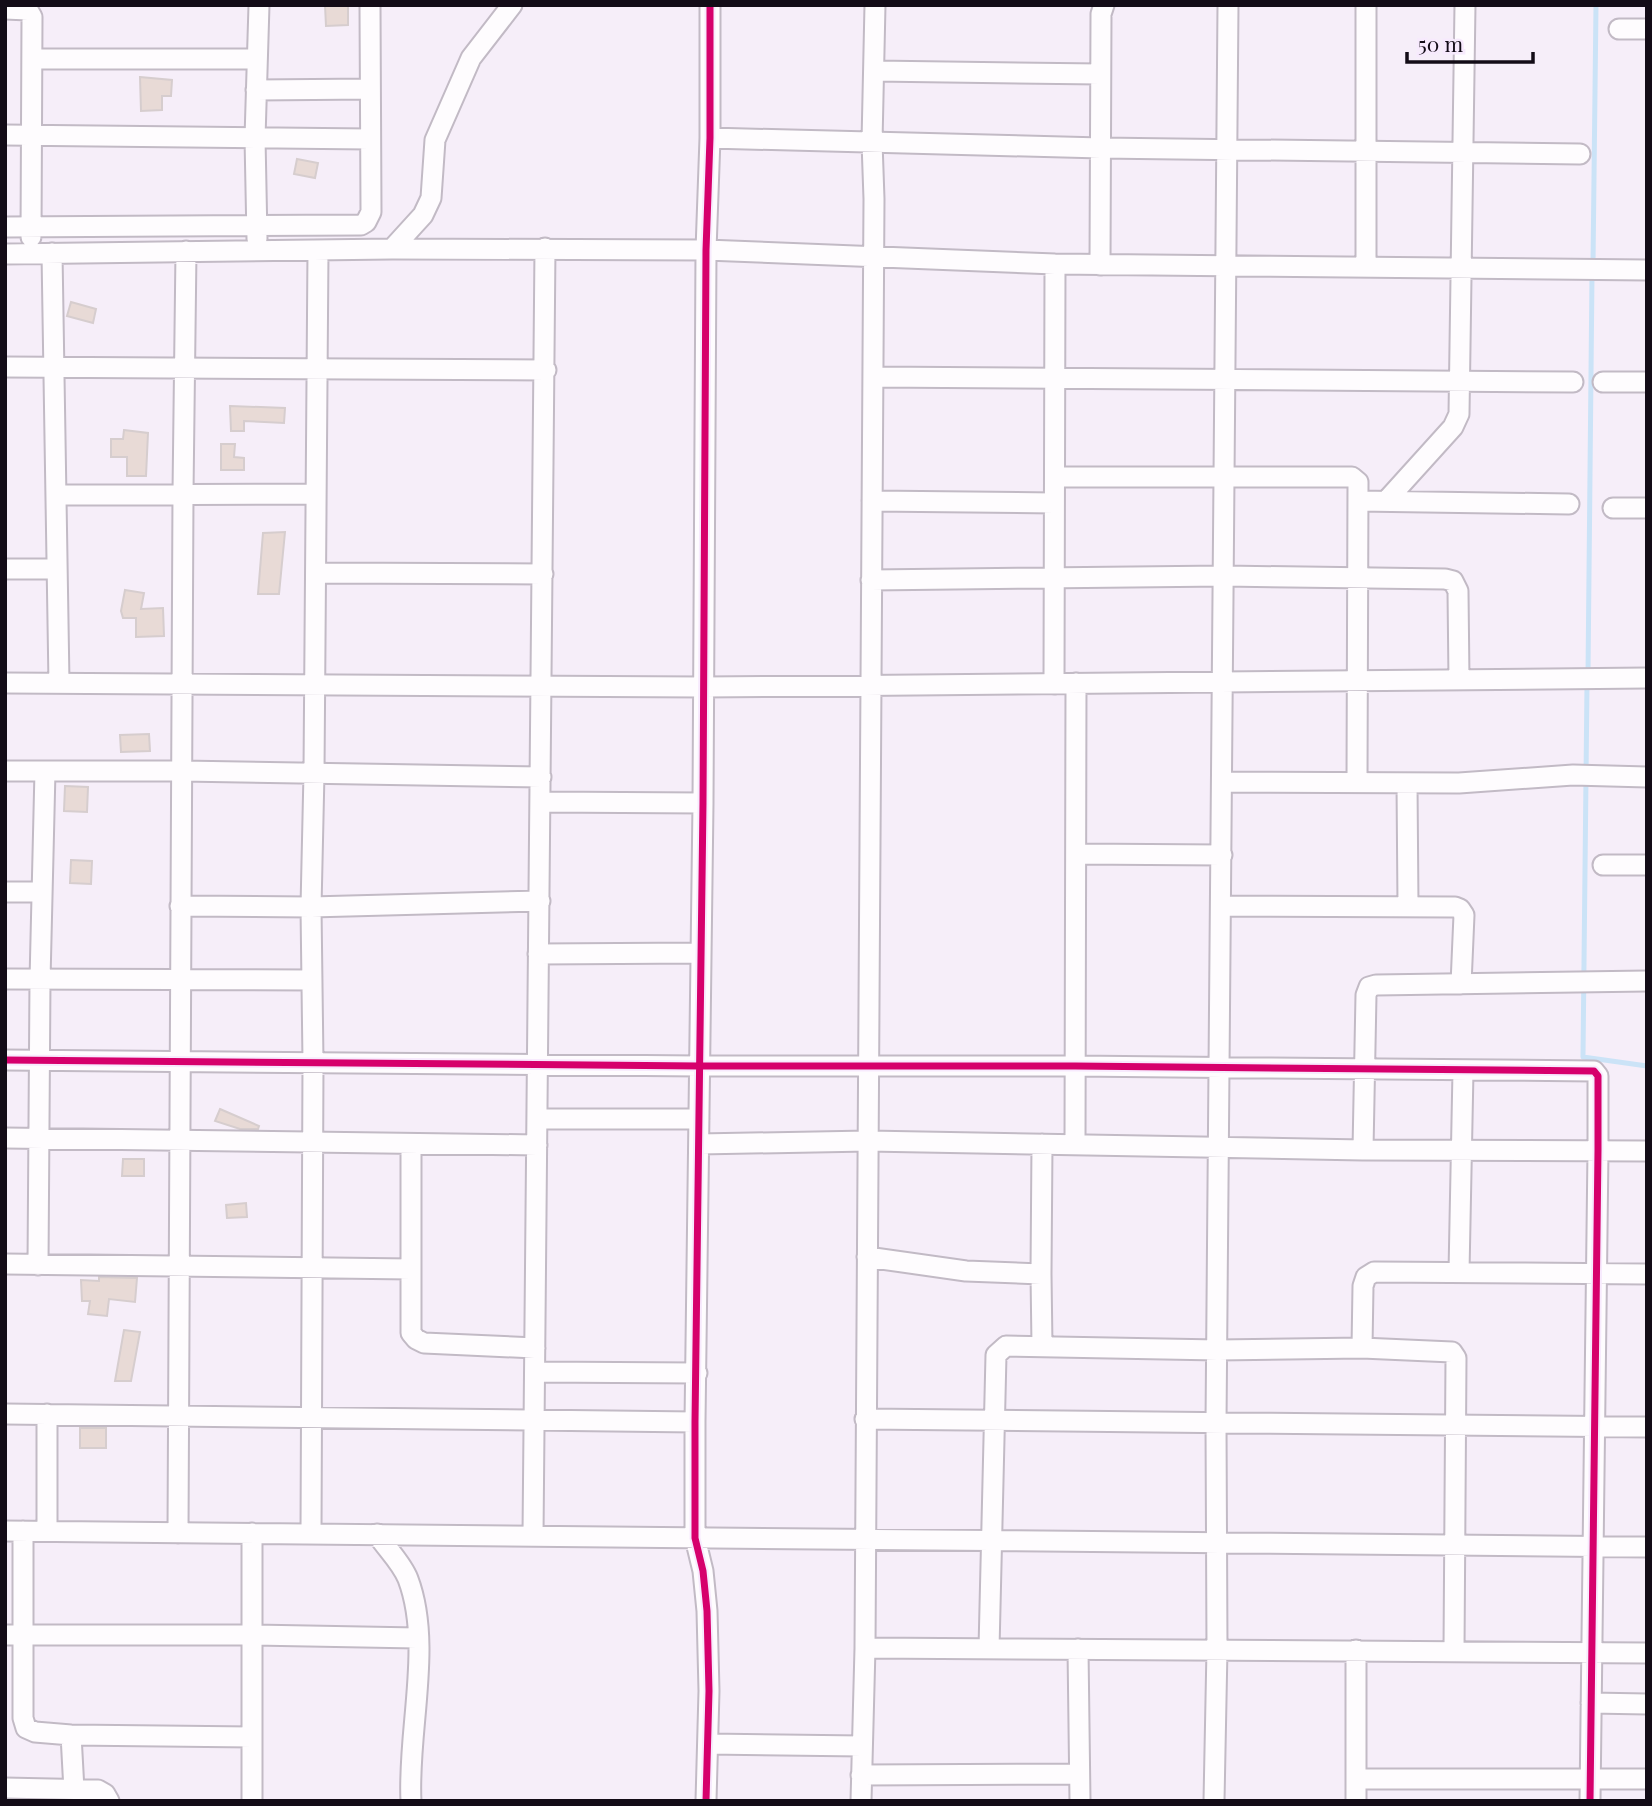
<svg xmlns="http://www.w3.org/2000/svg" width="1652" height="1806" font-family="'Playfair Display',serif">
	<rect width="100%" height="100%" fill="#f6eef9"/>
	<g fill="none" stroke-linecap="round" stroke-linejoin="round">
		<path stroke="#cbe3f7" stroke-width="5" d="M1593 265 1596 5
			M1588 674 1592 274
			M1587 684 1583 1057 1647 1066"/>
	</g>
	<path fill="#e8dad6" stroke="#d6cdce" stroke-width="2" d="M325 5H348V25L326 26Z
		M140 77 172 80 171 96H162V110L141 111Z
		M297 159 318 163 315 178 294 174Z
		M71 302 96 309 93 323 67 316Z
		M230 406 285 408 284 423 244 421V431H231Z
		M124 430 148 433 146 476H127V457H111V439H123Z
		M221 444H235L234 457 244 458V470H221Z
		M285 532 279 594H258L263 533Z
		M125 590 144 593 141 609 163 608 164 636 136 637V618H123L121 611Z
		M149 734 150 751 121 752 120 735Z
		M65 786 88 787 87 812 64 811Z
		M71 860 92 861 91 884 70 883Z
		M220 1109 259 1126 258 1129H240L215 1121Z
		M123 1159H144V1176H122Z
		M246 1203 247 1217 227 1218 226 1205Z
		M99 1277 137 1278 135 1302 109 1299 107 1316 88 1314 90 1301H82L81 1280 99 1281Z
		M124 1330 140 1332 131 1381H115Z
		M80 1428H106V1448H80Z"/>
	<g fill="none" stroke-linecap="round" stroke-linejoin="round">
		<g stroke="#c2bac5" stroke-width="23">
			<path id="minor" d="M1366 5V267
				M5 9 28 10 32 17 31 237
				M1619 29H1647
				M32 59H257
				M875 71 1100 74
				M256 90 370 89
				M5 135 369 139
				M710 138 1101 148 1580 154
				M5 227 361 225 366 222 371 212 370 5
				M257 239 255 138 259 5
				M392 249 423 215 431 198 435 140 471 58 512 5
				M52 253 59 683
				M5 254 392 249 706 250 1055 264 1647 270
				M1100 265 1101 14 1104 5
				M5 367 546 370
				M873 377 1573 382
				M1603 382H1647
				M1056 477H1352L1358 482 1357 782
				M56 495 315 494
				M1387 500 1453 427 1459 414 1465 5
				M872 501 1054 503
				M1358 501 1569 504
				M1613 508H1647
				M5 569H57
				M316 573 543 574
				M871 580 1224 576 1445 579 1453 581 1458 591 1459 680
				M5 683 703 687 1647 678
				M1054 684 1055 264
				M5 771H182L541 777
				M1223 782 1459 783 1573 775 1647 777
				M1407 783 1408 906
				M542 802 703 803
				M1076 854 1222 855
				M1603 865H1647
				M5 892H42
				M180 906 311 907 540 901
				M1222 906 1455 907 1460 909 1464 915 1461 984
				M538 954 700 953
				M5 979 312 980
				M5 1060 699 1066H1075L1594 1071 1598 1076V1150L1590 1801
				M537 1119H699
				M5 1138 537 1145
				M411 1144V1333L416 1339 424 1343 535 1348
				M699 1144 868 1141 1363 1150 1647 1151
				M1075 1144 1076 683
				M1363 1150 1366 995 1369 987 1376 985 1647 981
				M867 1257 966 1271 1041 1274 1042 1144
				M5 1264 411 1269
				M38 1265 40 980 45 771
				M1459 1272 1463 1071
				M1041 1274 1042 1346
				M1362 1348 1363 1286 1366 1277 1374 1272 1647 1274
				M535 1372 697 1373
				M5 1414 695 1422
				M865 1419 1647 1427
				M5 1531 1647 1547
				M23 1531V1718L26 1728 35 1732 71 1735 252 1737
				M47 1531V1414
				M178 1533 183 493 186 251
				M252 1533V1801
				M311 1534 313 1062 311 907 314 773 318 250
				M377 1534C386 1548 402 1563 408 1579 433 1645 407 1732 411 1801
				M533 1536 545 248
				M5 1635H253L417 1638
				M865 1648 1647 1653
				M989 1649 996 1355 1006 1346 1218 1350 1362 1348 1452 1352 1456 1358 1454 1651
				M1078 1649 1080 1801
				M1356 1650V1801
				M1591 1703 1647 1704
				M71 1735 74 1790
				M708 1744 862 1746
				M861 1775 1079 1774
				M1356 1779H1647
				M5 1788 98 1790 105 1794 109 1801
				M706 1801 709 1691 707 1611 703 1571 695 1538V1422L703 803 706 250 710 138V5
				M861 1801 865 1648 874 199 872 142 875 5
				M1214 1801 1217 1649 1216 1423 1228 5"/>
		</g>
		<use href="#minor" stroke="#fefcfe" stroke-width="19"/>
		<g stroke="#f7eafd" stroke-width="11">
			<path id="cycleway" d="M5 1060 699 1066H1075L1594 1071 1598 1076V1150L1590 1801
				M706 1801 709 1691 707 1611 703 1571 695 1538V1422L703 803 706 250 710 138V5"/>
		</g>
		<use href="#cycleway" stroke="#d6006c" stroke-width="7"/>
	</g>
	<rect width="1652" height="1806" fill="none" stroke="#130c17" stroke-width="14"/>
	<path d="M1407 52v10h126v-10" fill="none" stroke="#130c17" stroke-width="3.5"/>
	<text x="1418" y="52" font-size="21" fill="#130c17" stroke="#f7eafd" stroke-width="5" paint-order="stroke">50 m</text>
</svg>
